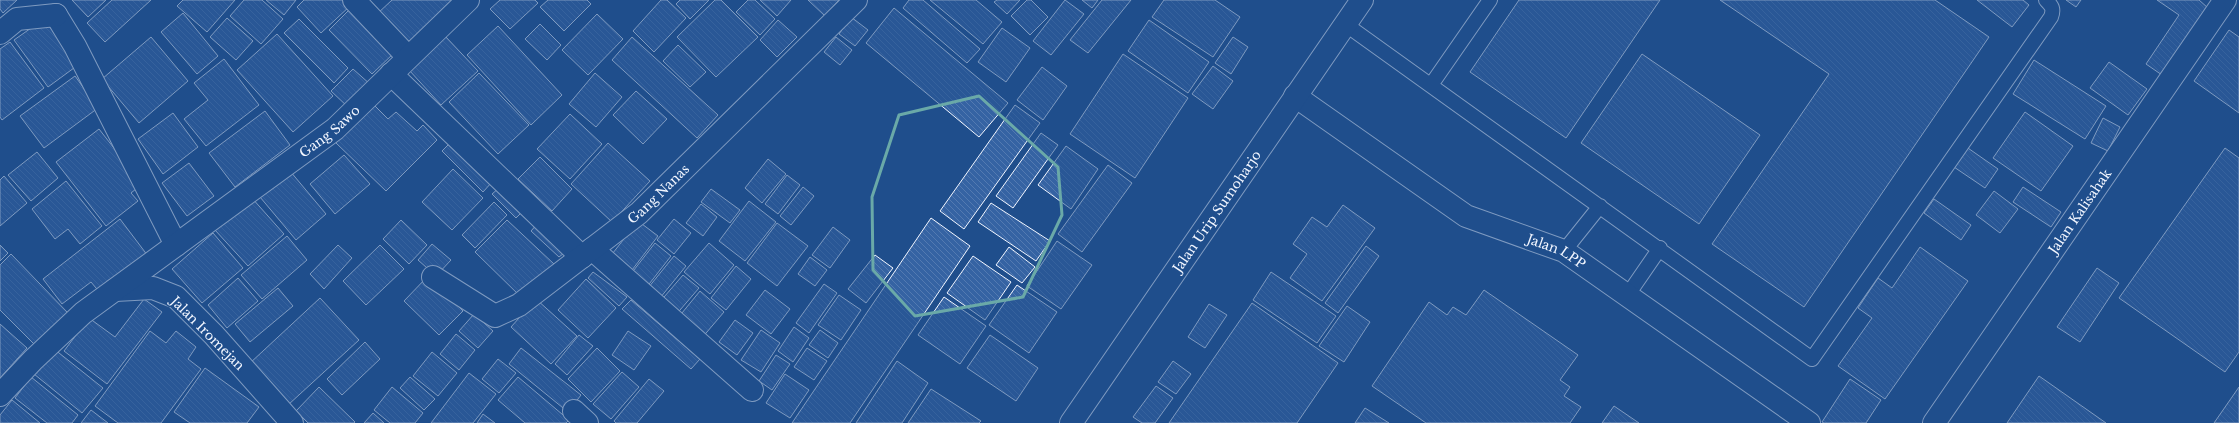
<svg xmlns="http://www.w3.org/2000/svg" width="2239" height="423" font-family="'Libre Baskerville',serif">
	<defs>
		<pattern id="building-back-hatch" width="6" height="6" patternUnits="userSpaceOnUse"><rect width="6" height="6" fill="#3563a3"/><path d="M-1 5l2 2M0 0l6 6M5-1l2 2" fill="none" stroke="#537ab1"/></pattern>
	</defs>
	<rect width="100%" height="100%" fill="#1f4e8c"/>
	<path fill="url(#building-back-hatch)" stroke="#f2f6ff" d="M0 0H17L3 13 0 9Z
		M72 0H106L88 17Z
		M112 0H151L105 42 87 23Z
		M183 0H235L207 32 177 6Z
		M244 0H262L283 19 261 44 230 16Z
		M266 0H296L284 15Z
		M304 0H344L350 6 321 33 297 7Z
		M392 0H453L409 45 377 14Z
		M500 0H535L538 3 510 29 490 9Z
		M548 0H587L591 4 564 31 540 7Z
		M661 0H667L686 18 654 52 633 31Z
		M680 0H709L690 19 676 4Z
		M715 0H721L758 37 716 77 677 37Z
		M748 0H755L775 19 760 35 736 12Z
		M760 0H791L777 16Z
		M808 0H839L825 16Z
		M909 0H923L980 49 967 63 903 8Z
		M930 0H976L1002 22 983 44Z
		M997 0H1020L1007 14 994 2Z
		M1027 0H1031L1048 17 1030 35 1011 16Z
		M1065 0 1084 14 1051 55 1033 41Z
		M1082 0H1098L1092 8Z
		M1102 0H1131L1088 53 1070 40Z
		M1164 0H1215L1240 17 1213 57 1152 17Z
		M1519 0H1660L1566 138 1470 72Z
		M1720 0H1935L1989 37 1804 307 1712 244 1829 74Z
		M1977 0H2023L2029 5 2012 27Z
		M2066 0H2081L2076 7Z
		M2157 0H2199L2208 8 2162 75 2146 64 2179 15Z
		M351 8 394 53 372 74 329 30Z
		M894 8 1008 103 979 137 866 43Z
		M183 13 218 56 197 74 161 32Z
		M597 14 623 39 588 75 562 50Z
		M851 17 868 30 855 46 839 34Z
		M227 18 253 41 236 60 210 37Z
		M44 19 78 65 48 87 14 40Z
		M299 19 348 68 334 83 284 33Z
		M778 20 797 37 777 57 760 40Z
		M1149 20 1209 62 1188 93 1128 51Z
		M540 24 561 45 547 60 525 39Z
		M498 26 562 95 531 125 467 55Z
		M1002 28 1030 48 1006 82 978 62Z
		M2229 30 2239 37V113L2194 81Z
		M277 34 333 96 293 132 237 70Z
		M445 36 478 71 441 105 409 70Z
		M151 37 188 81 139 123 102 79Z
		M632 37 718 115 697 138 612 60Z
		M836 37 852 50 840 65 824 52Z
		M1233 37 1248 47 1231 74 1215 63Z
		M10 42 44 88 2 120 0 117V49Z
		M678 45 706 72 690 87 663 61Z
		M1123 54 1188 98 1135 178 1070 134Z
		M1642 54 1760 135 1699 224 1581 143Z
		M224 59 259 105 206 146 184 119 208 100 194 83Z
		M2034 60 2106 106 2085 139 2013 94Z
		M2109 62 2147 89 2128 115 2090 88Z
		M1213 66 1233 81 1213 109 1192 94Z
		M1042 67 1067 86 1043 120 1017 100Z
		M353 69 371 85 349 108 331 91Z
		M479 73 529 125 498 154 449 102Z
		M595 73 622 97 596 127 569 104Z
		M75 76 98 108 44 148 20 116Z
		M636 91 667 119 643 144 613 115Z
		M373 104 388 119 396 112 417 131 423 125 437 140 386 191 336 143Z
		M1015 105 1040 123 964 229 940 211Z
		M265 111 290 145 235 187 209 153Z
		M2025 112 2073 146 2041 191 1993 158Z
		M173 113 198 147 163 174 138 139Z
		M570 114 602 144 570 179 537 149Z
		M2103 118 2120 127 2108 151 2091 143Z
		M99 129 142 184 131 193 138 201 106 226 56 162Z
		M1041 133 1058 145 1013 208 996 196Z
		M608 143 650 181 612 222 571 184Z
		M449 144 492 182 483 192 442 151Z
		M1066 146 1098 169 1071 209 1038 185Z
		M1965 146 1998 169 1985 188 1951 165Z
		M2225 148 2239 158V352L2225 372 2119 298Z
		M37 152 58 178 31 201 8 175Z
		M344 155 370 184 335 214 310 184Z
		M540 157 572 189 552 211 518 179Z
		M768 159 786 174 762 203 745 188Z
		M189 163 214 196 187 216 162 183Z
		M1108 165 1132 183 1082 252 1058 234Z
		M453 169 483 198 452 230 422 202Z
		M290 171 326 214 296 240 260 197Z
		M787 175 800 185 778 214 765 204Z
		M4 176 27 203 0 226V180Z
		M66 181 102 226 80 244 68 229 55 239 32 209Z
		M803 187 814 196 791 225 780 216Z
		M2023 187 2061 212 2051 227 2013 202Z
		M499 188 524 210 516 218 492 194Z
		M711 189 740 210 730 223 701 202Z
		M1994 191 2018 209 2000 233 1976 215Z
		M251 197 284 234 248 266 215 230Z
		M1934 199 1971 225 1961 240 1924 213Z
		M749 201 776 222 745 261 719 241Z
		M494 202 507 215 475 248 462 235Z
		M991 203 1050 241 1036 261 978 222Z
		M701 204 717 217 703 236 686 223Z
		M1343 205 1375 228 1322 301 1290 278 1307 254 1293 244 1312 217 1327 227Z
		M931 218 970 246 850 423H792Z
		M120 219 148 256 101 294 91 282 62 304 43 279Z
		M674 219 691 233 674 254 657 240Z
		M401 220 427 245 409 264 383 239Z
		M507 220 554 264 522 298 475 252Z
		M638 221 658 236 629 274 609 258Z
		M538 223 568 250 559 257 531 231Z
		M777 223 808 246 777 286 747 263Z
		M833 227 850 240 830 268 812 255Z
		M213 233 243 268 202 303 172 269Z
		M287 236 307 260 262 299 241 275Z
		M1057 241 1092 265 1061 309 1027 286Z
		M655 243 671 256 646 288 630 275Z
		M709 243 734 265 710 294 684 272Z
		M432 244 451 260 436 276 418 260Z
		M0 245 8 253 0 261Z
		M338 245 352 258 324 289 310 274Z
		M380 245 404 269 366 305 343 281Z
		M1366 246 1379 256 1338 313 1325 303Z
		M1009 247 1035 267 1022 283 996 265Z
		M1920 247 1968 281 1885 399 1838 366 1872 318 1858 308 1878 278 1892 288Z
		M11 254 68 313 35 345 0 310V265Z
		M875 255 893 268 866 303 848 289Z
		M674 256 686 266 660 298 648 288Z
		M973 256 1011 282 985 320 947 293Z
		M810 257 827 270 815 286 798 274Z
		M736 266 751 279 726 310 711 298Z
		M2097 268 2119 283 2080 342 2057 327Z
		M593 272 627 297 619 306 588 278Z
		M1271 272 1336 316 1317 343 1253 300Z
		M683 275 699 288 674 317 658 304Z
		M428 276 463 311 439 335 404 301Z
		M238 278 258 301 227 328 208 305Z
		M586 279 616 308 588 338 558 310Z
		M824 284 837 293 809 333 796 323Z
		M1017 285 1057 312 1029 353 989 325Z
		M278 288 293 306 250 342 235 324Z
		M765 290 790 309 771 334 746 315Z
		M1484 290 1578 355 1560 380 1570 387 1564 396 1581 407 1570 423H1426L1372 386 1429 302 1447 315 1453 307 1466 315Z
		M700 291 724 312 701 339 677 319Z
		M839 295 861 310 841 340 818 325Z
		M944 297 986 326 960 364 918 335Z
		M320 298 359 340 288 405 249 364Z
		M144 299 162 312 107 384 64 351 89 318 115 337Z
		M536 299 577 336 551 364 511 327Z
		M631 300 700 359 691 369 622 309Z
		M1252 303 1338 363 1297 423H1169Z
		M1209 304 1227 315 1205 348 1188 337Z
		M1347 306 1370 322 1344 362 1319 346Z
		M474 314 493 331 478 348 459 331Z
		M735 320 753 333 737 355 719 342Z
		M0 324 27 348 0 378Z
		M794 327 809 338 793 362 778 351Z
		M761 330 780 343 761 372 741 360Z
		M820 330 838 343 828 358 809 345Z
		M150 331 166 343 176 331 196 347 188 359 201 369 161 423H118L95 406Z
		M628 331 651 346 634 370 612 355Z
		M456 334 475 350 459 370 440 354Z
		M579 335 593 346 567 375 555 364Z
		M990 335 1038 368 1016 401 967 368Z
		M365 342 380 359 342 395 327 379Z
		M521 348 581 395 568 412 509 364Z
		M597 348 620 371 591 402 568 379Z
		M807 348 827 361 814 380 794 367Z
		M54 349 103 388 82 413 34 374Z
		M432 352 457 373 438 396 413 376Z
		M776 355 790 364 772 390 759 381Z
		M498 359 516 373 499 393 482 379Z
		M897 361 928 383 902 423H856Z
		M1173 361 1191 374 1176 394 1158 382Z
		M205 368 259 407 247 423H190L174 412Z
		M622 372 639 387 611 419 593 404Z
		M469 373 496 394 473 423H431Z
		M785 374 809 390 790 418 766 403Z
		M2039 376 2106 423H2007Z
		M31 377 78 415 72 423H47L15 398Z
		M410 377 435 399 424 410 400 388Z
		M518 377 569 420 566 423H525L498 400Z
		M649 379 664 391 637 423H616L614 421Z
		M1850 379 1881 400 1866 423H1824L1822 422Z
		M1156 386 1173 398 1155 423H1142L1133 417Z
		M319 387 355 422 354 423H308L296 411Z
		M392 387 423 413 415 423H390L374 410Z
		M2239 387V423H2214Z
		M931 389 981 421 979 423H908Z
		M12 400 40 423H0V415Z
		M1614 406 1639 423H1602Z
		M1365 408 1389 423H1355Z
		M91 410 108 423H81Z
		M373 413 384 423H364Z
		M483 414 495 423H477Z"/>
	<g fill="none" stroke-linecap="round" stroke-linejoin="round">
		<g stroke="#f2f6ff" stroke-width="16">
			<path id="service" d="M1345 24 1812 359 2051 17C2054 9 2052 6 2046 0
				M1431 85 1490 0
				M1564 251 1600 206
				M1627 296 1660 248"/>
		</g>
		<g stroke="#f2f6ff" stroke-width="24">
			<g id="minor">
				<path d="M354 0 408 57"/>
				<path d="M56 15 75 46 176 245"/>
				<path d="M0 33 17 19 56 15"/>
				<path d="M391 74 582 257"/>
				<path id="s1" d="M1295 96 1466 216 1564 251 1809 423"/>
				<path d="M592 249 752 390"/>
				<path id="s2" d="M433 277 495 316 519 305 639 213 856 0"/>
				<path d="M115 290 153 288 176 297 214 335 292 423"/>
				<path id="s3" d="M0 395 33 360 83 313 335 129 468 0"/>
				<path d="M574 411 587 423"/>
				<path id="s4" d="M1934 423 2225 0"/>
			</g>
		</g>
		<g stroke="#f2f6ff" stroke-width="24">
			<g id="primary">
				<path id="s5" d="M1071 423 1362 0"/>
			</g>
		</g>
		<use href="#service" stroke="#1f4e8c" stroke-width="14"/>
		<use href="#minor" stroke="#1f4e8c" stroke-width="22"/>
		<use href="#primary" stroke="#1f4e8c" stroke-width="22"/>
	</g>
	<path d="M0 0H2239V423H0ZM979 96 1058 167 1062 215 1023 297 915 316 873 270 872 197 899 115Z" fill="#1f4e8c" fill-opacity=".55" fill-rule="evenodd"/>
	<path fill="none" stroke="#6aa9a8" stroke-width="3" stroke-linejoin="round" d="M979 96 1058 167 1062 215 1023 297 915 316 873 270 872 197 899 115Z"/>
	<g text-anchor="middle" stroke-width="3" stroke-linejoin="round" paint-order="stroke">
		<g font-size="13" fill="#f2f6ff" stroke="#1f4e8c">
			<text dy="5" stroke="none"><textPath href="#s3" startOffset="423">Gang Sawo</textPath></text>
			<text dy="5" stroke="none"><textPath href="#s2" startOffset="278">Gang Nanas</textPath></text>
			<text dy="5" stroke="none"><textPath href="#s5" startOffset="257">Jalan Urip Sumoharjo</textPath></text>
			<text dy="5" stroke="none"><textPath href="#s4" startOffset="257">Jalan Kalisahak</textPath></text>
			<text dy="5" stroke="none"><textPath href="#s1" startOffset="306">Jalan LPP</textPath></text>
			<text transform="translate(208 333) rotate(45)" y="5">Jalan Iromejan</text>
		</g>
	</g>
</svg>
